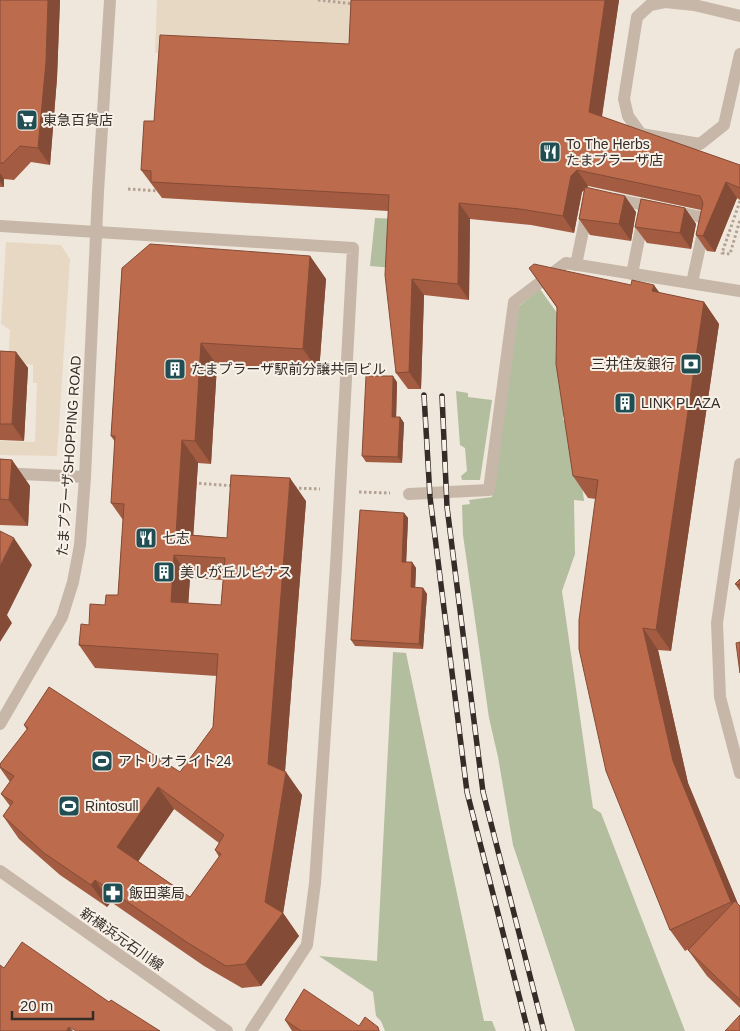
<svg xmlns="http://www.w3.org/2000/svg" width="740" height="1031" font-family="Arial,'Noto Sans JP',sans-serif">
	<rect width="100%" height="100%" fill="#f0e7dc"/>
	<path fill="#b2be9d" d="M375 218 398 219 395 268 370 266Z
		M540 289 569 330 563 420 574 422 584 501 574 500 575 554 562 591 593 808 601 813 685 1031H575L513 845 498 757 489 718 463 535 462 505 470 504 469 500 492 497 519 306Z
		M456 391 468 393V397L492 400 480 480H462L461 476 467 471 465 448 460 445Z
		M393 652 406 653 484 1021H492L496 1031H385L381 1021 376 1016 373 992 319 956 377 961Z"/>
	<path fill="#e7d8c4" d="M157 0H364L360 60 171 51 155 53Z
		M6 242 61 245 70 259 57 456 0 455V441L35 442 37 383H33V365L8 362 10 330 1 324Z"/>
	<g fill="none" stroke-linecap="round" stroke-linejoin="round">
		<path stroke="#b3a293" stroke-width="3" stroke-dasharray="2.5 2.5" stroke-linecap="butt" d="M318 0 355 4
			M128 189 160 191
			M740 201 722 253 730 254 740 220
			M194 483 235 486
			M294 488 320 489
			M359 492 390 493"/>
		<path stroke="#c7b7a9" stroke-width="12" d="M740 16 694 5 665 2 650 5 637 17 624 99 628 116 641 134 700 144 724 125 740 54
			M615 199 706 218 692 283
			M576 265 587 211
			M632 274 643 218"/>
		<path stroke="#c7b7a9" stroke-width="12" d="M97 232 353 248 336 566 315 883 307 945 251 1031
			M0 473 85 477
			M409 494 489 490 514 302 566 263 740 291"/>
		<path stroke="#c7b7a9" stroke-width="12" d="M0 226 97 232
			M740 464 717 623 720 697 740 773
			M0 724 62 617 73 582 80 545 85 477 98 192 110 0
			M0 871 227 1031"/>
		<g stroke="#352c28" stroke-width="5.5">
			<path id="rail" d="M424 395 430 497 467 792 528 1031
				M442 396 447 507 483 792 544 1031"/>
		</g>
		<use href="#rail" stroke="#f8f1e8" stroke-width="4" stroke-dasharray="11" stroke-linecap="butt"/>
	</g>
	<path fill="#a35c42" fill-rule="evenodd" d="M0 0H60L57 78 50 165 31 162 14 180 4 179V187H0Z
		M351 0H619L602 117 740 165V200L737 198 715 252 707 251 696 235 701 210 588 186 587 188 636 212 631 241 590 235 579 219 584 190 582 192 574 233 531 225 470 219 469 300 424 295 421 389H408L396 373 388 211 162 198 141 170 154 121 349 44Z
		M685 208 696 224 691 249 647 243 635 227Z
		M310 256 326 279 319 372 217 365 211 464 198 463 193 535 227 538 306 501 285 772 302 795 283 913 299 936 261 986 242 988 204 966 111 902 107 907 60 875 19 839 3 816 10 806 1 794 10 782 0 768V764L27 730 24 725 180 772 213 727 217 676 95 668 79 645 89 625 105 605 118 595 123 520 111 503 115 442 111 436 122 268ZM190 578 223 580 221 605 188 603ZM174 809 219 843 215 850 219 857 190 897 138 861Z
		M529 268 659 293 704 302 719 324 671 651 658 650 688 783 738 904 740 906V1008L707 976 688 950 689 949 685 951 670 930 596 499 588 498 573 476 557 308Z
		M0 351 16 352 28 368 24 441 0 440Z
		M397 382 396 417H400L404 423 402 463 366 462 362 456Z
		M0 459 12 460 30 486 28 526 0 525Z
		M404 513 408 518 406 562H412L416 568 415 588H423L427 594 423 649 355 646 351 640Z
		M740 579V591L735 584Z
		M285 1020 359 1026 381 1031H292Z"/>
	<path fill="#844b36" d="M48 0H60L57 78 50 165 38 148Z
		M605 0H619L600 128 589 112Z
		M577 170 588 186 582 192 574 233 563 216 571 176Z
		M0 173 4 179V187L0 182Z
		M726 182 737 198 715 252 703 236Z
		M625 196 636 212 631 241 619 224Z
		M459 203 470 219 469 300 458 284Z
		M685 208 696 224 691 249 680 233Z
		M310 256 326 279 319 372 303 349Z
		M412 279 424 295 421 389 409 372Z
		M654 285 669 306 652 291Z
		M704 302 719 324 671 651 656 630Z
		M201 343 217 365 211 464 195 441Z
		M16 352 28 368 24 441 12 424Z
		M393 376 397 382 396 423 392 417Z
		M400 417 404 423 402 463 398 457Z
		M182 440 198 463 192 557 176 534Z
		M12 460 30 486 28 526 9 500Z
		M290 478 306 501 284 783 286 772 302 795 283 914V913L299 936 261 986 245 964 265 902 268 764Z
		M404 513 408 518 406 568 402 562Z
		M14 538 32 565 7 615 12 623 0 642V566Z
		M174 555 190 578 187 625 171 602Z
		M412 562 416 568 415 593 411 587Z
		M423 588 427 594 423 649 419 644Z
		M643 628 658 650 688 783 740 909V915L731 902 673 761Z
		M158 787 174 809 133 869 117 847Z
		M95 880 111 902 107 907 91 885Z
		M69 1027 73 1031H66Z"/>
	<path fill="#bd6b4d" stroke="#844b36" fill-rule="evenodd" d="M0 0H48L46 62 38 148 20 146 3 163H0Z
		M351 0H605L589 112 740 165V188L726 182 703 236 696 235 703 203 700 196 577 170 571 176 563 216 520 209 459 203 458 284 412 279 409 372 396 373 385 275 389 195 151 182V171L141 170 144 121H154L160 35 349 44Z
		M585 187 625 196 619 224 579 219Z
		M641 199 685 208 680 233 635 227Z
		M150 244 310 256 303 349 201 343 195 441 182 440 176 534 227 538 231 475 290 478 268 764 286 772 265 902 283 913 245 964 226 966 188 943 95 880 91 885 44 853 3 816 13 802 1 794 14 776 0 767V764L28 728 24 725 49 687 180 772 213 727 218 654 79 645 81 624 89 625 90 604 105 605 106 595H118L124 504 111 503 115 436H111L122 268ZM174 555 225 558 221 605 171 602ZM158 787 224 835 215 850 221 854 190 897 117 847Z
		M534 264 631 285 632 280 654 285 652 291 704 302 656 630 643 628 673 761 731 902 670 930 606 771 579 649V620L598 480 573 476 556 364 557 307 529 268Z
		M0 351 16 352 12 424H0Z
		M366 376H393L392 417H400L398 457 362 456Z
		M0 459 12 460 9 500 0 499Z
		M360 510 404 513 402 562H412L411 587 423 588 419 644 351 640Z
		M0 531 14 538 0 566Z
		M740 579V585L735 584Z
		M740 642V673L736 643Z
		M735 901 740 906V1000L688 950Z
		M22 942 109 1002 111 1000 160 1031H76L69 1027 66 1031H0V965L4 968Z
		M304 989 359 1026 365 1017 378 1027 379 1031H301L285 1020Z
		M740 1015V1031H725Z"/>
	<defs>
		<g id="supermarket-square" transform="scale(1.125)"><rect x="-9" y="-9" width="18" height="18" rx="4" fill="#214e53" stroke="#f8f1e8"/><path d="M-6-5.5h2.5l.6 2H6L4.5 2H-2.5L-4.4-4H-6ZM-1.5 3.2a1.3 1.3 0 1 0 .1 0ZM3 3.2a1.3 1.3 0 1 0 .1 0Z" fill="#fff"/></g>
		<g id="restaurant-square" transform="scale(1.125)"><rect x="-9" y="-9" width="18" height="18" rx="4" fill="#214e53" stroke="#f8f1e8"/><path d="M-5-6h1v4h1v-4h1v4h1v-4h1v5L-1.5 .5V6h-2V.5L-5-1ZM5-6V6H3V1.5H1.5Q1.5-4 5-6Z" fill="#fff"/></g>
		<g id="bank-square" transform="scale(1.125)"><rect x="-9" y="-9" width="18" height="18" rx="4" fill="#214e53" stroke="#f8f1e8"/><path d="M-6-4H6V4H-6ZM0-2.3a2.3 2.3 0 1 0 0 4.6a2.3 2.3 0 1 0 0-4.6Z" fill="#fff"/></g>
		<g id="building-square" transform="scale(1.125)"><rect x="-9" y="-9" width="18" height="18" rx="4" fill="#214e53" stroke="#f8f1e8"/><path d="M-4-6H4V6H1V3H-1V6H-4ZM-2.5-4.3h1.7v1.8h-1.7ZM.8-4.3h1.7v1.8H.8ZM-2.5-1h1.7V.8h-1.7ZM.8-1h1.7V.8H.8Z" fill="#fff"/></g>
		<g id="stadium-square" transform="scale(1.125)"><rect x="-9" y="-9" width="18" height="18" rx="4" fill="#214e53" stroke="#f8f1e8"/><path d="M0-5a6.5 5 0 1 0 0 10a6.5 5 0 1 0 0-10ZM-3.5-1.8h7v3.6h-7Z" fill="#fff"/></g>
		<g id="pharmacy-square" transform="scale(1.125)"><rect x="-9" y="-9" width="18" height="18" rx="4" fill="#214e53" stroke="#f8f1e8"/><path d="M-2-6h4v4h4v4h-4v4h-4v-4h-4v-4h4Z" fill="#fff"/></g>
	</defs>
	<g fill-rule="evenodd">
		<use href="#supermarket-square" x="27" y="120"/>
		<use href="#restaurant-square" x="550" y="152"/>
		<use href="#bank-square" x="691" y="364"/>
		<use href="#building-square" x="175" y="369"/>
		<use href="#building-square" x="625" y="403"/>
		<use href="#restaurant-square" x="146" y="538"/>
		<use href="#building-square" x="164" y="572"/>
		<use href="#stadium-square" x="102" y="761"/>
		<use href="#stadium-square" x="69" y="806"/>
		<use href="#pharmacy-square" x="113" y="893"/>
	</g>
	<g text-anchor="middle" stroke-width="4" stroke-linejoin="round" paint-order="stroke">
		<g font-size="14" fill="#352c28" stroke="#f8f1e8" text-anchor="start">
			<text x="43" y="125">東急百貨店</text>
			<text x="566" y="149">To The Herbs<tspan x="566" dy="16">たまプラーザ店</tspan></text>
			<text x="675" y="369" text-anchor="end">三井住友銀行</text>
			<text x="191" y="374">たまプラーザ駅前分譲共同ビル</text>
			<text x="641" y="408">LINK PLAZA</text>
			<text x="162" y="543">七志</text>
			<text x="180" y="577">美しが丘ルピナス</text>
			<text x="118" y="766">アトリオライト24</text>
			<text x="85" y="811">Rintosull</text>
			<text x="129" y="898">飯田薬局</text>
		</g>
		<g font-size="14" fill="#352c28" stroke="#f8f1e8">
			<text transform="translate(69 456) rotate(-86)" y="5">たまプラーザSHOPPING ROAD</text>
			<text transform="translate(122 939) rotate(35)" y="5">新横浜元石川線</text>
		</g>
	</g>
	<path d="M12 1011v8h81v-8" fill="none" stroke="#352c28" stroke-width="2.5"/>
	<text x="20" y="1011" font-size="15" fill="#352c28" stroke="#f8f1e8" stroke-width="4" paint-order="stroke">20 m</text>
</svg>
